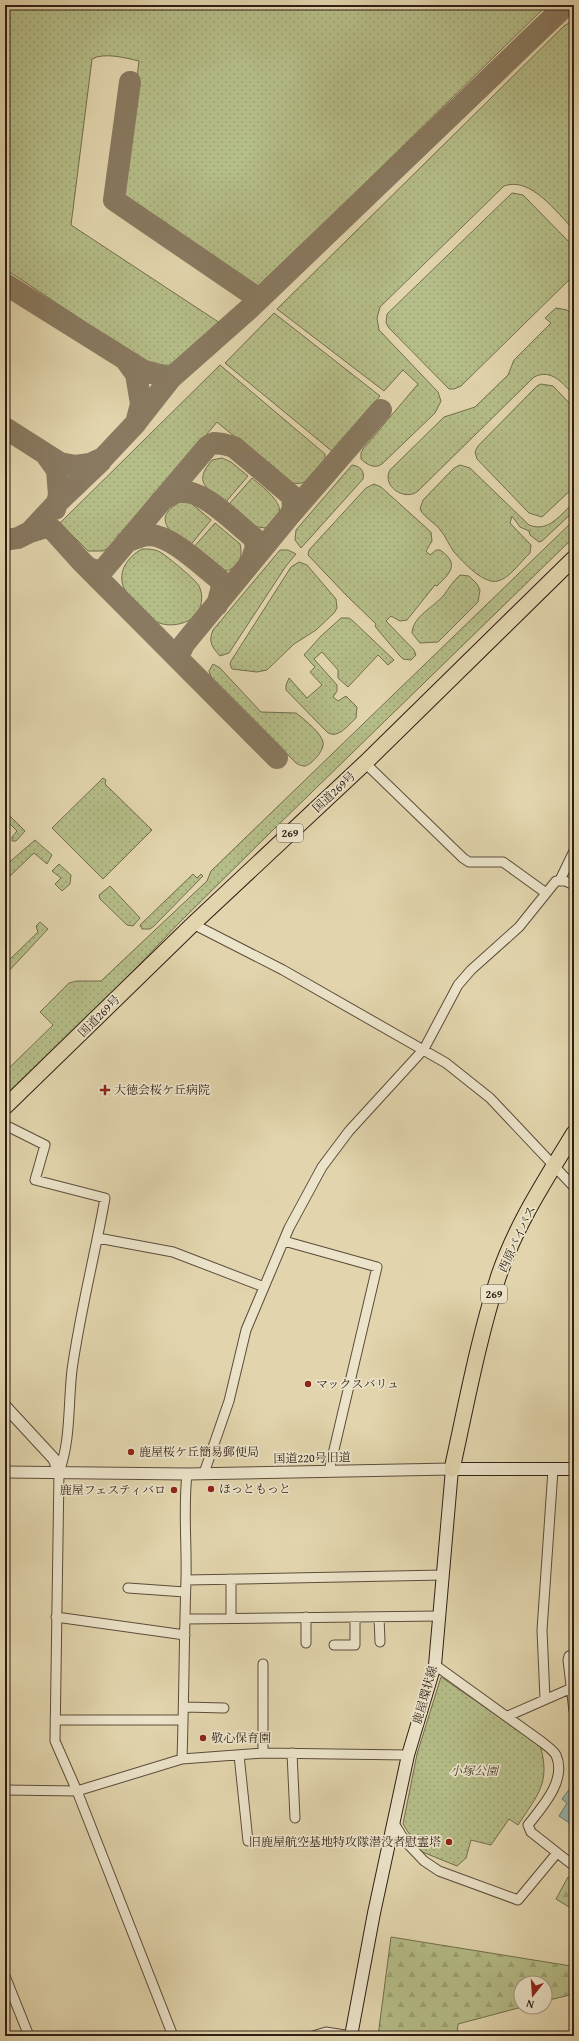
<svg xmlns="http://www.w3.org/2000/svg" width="579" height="2041" font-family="'Gentium Book Plus','Noto Serif JP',serif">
	<defs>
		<pattern id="grass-dots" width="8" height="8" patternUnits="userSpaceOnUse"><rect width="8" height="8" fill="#b5bd88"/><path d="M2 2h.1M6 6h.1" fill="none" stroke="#9ca274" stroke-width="1.8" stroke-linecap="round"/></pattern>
		<pattern id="forest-firs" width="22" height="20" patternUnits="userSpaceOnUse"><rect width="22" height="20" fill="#b5bd88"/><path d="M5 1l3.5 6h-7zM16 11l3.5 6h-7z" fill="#9ca274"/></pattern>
	</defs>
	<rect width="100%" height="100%" fill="#e2d5ad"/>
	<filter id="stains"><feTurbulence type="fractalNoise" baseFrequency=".005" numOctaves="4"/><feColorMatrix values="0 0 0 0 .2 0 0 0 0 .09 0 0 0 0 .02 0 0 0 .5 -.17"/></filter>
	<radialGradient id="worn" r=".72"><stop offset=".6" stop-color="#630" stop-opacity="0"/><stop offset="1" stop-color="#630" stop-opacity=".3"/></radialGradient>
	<path fill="url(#grass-dots)" stroke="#726e4e" d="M5 5H547L257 289 122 201 139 61C126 58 104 52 92 59L71 225 220 323V325L183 360C169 369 155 365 141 359L5 269Z
		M574 20V230C557 213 531 176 504 186L380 307 377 318 379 330 438 392 441 401 435 413 382 464C375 469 367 465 361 459V453L363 449 418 384 403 370 384 391 277 309 564 26Z
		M512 193 523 195 574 247V275L461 386 454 389H449L389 328 386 323 387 314Z
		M556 308 567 310 574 317V395C563 384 552 368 534 377L418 491C405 502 381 486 390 470L444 417 475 407 508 375 514 360 551 323 545 318Z
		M274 313 380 396 333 452 225 363Z
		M220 365 325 454V462C315 474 307 488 289 482L217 422 115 544 103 551H88L60 523Z
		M541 384 553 386 574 408V487L542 517 529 513 477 459 475 452 478 446 537 386Z
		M222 458 231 462 248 476 225 503C206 487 193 483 212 460Z
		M352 465C360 466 365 471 363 479L301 548 295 540 296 530Z
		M460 465 470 468 529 525C549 533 561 514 574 502V511L542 541 539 542 530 535 529 531 520 527 512 516 510 523 531 545 530 553C521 561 510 578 498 581 484 585 463 562 454 552 449 545 446 537 441 531 435 522 425 519 420 509L423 500 454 468Z
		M252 478C267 491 298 512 265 528L252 526 230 506V503Z
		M374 484 381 487 431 532 432 541 426 551 430 555 436 550H440C461 564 449 574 437 586L435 585 407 620 400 621 391 616 386 621 414 650 416 655 411 660 403 659 400 656 378 630 375 626 376 624 347 596 308 555 309 550 366 488Z
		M180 502 191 503 211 520 189 547C172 533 150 519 180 502Z
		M574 520V537L275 828 178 924 63 1045 11 1093 5 1088V1072L53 1025 40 1012 69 983 77 981H101L207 881 211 871Z
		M215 523 240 544C244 561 236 571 219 572L192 549Z
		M142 549C149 549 154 549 160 552 166 555 197 581 199 586 204 595 202 610 194 617 183 626 164 628 151 619 147 615 143 610 139 605 135 601 129 597 126 592 115 574 127 557 142 549Z
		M280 550H288L296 554 286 566 229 653 220 656C212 647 208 642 213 630Z
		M299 562 307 565 336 599 337 608 334 613 316 630 294 644 267 670 257 672 232 669 230 664 231 661 291 567Z
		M460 575 469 576 477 584 480 590 478 602 438 642 420 643 412 633C413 616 434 607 444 595 449 588 453 581 460 575Z
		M341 618H349L353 621 394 660 388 665 378 655 348 687 338 678V670L322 652 314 659 337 685V691L333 697 338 701 346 696 357 707 356 718C348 725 338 740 327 732L286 690V685L289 678 307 698 322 685 310 672 315 667 304 655 321 636Z
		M213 664 220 668 261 712 296 713 300 716C307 722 321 733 323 742 325 750 312 764 305 766 302 766 299 765 296 763L211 677 209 671Z
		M103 778 106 780 105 784 152 830 103 879 52 828Z
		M5 811 25 831 16 841H12V837L17 831 5 819Z
		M35 840 52 855 47 864 34 853 9 877 5 871V866Z
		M59 864 71 875 70 884 62 891 55 884 61 878 52 871Z
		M193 874 197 878 201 874 203 876 154 926 150 929H142L140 925Z
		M110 886 140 918 133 926 127 925 100 899 99 895Z
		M40 922 48 929 5 975V964L38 932 36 926Z
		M441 1677 540 1745C551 1783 538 1794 518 1825L509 1819 491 1845 471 1840 466 1858 457 1866 420 1851 403 1824 417 1754Z"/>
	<path fill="url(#forest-firs)" stroke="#726e4e" d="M568 1877 574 1881V1910L556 1899Z
		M391 1937 571 1966 574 1961V1994L545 2001V1983H521V2007H522L458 2024 457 2036H378Z"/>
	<path fill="#96b7b1" stroke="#6d7a73" d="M571 1787 574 1789V1826L559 1816 567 1803 562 1799Z"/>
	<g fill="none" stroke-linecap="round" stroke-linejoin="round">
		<path stroke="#897a61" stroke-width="22" d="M130 82 114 200 259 299
			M5 284 144 371 171 378 250 308 566 5
			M138 420 171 378
			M5 428 60 463 75 466 90 464 103 458 136 423 141 404 136 374 125 359
			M161 501C167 497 172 493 178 492 202 487 236 524 254 538L256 547 251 562
			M55 509 57 503 101 461
			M290 515 381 410
			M30 532 46 527 53 530 80 560 277 758
			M5 540 18 538 30 532 57 503 59 495 57 470 47 456
			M126 542C134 539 142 535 150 535 172 536 202 566 219 579L222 587 217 605
			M88 568 98 571 103 570 208 446 214 443 223 444 234 447 292 496 293 508 290 515 184 644 179 655 181 661"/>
		<g stroke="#5c4c3b" stroke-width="11">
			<path id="minor" d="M365 763 463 858 469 862H503L546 893
				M560 880 574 851
				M193 924 283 970 446 1063 490 1098 574 1187
				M5 1125 45 1145 35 1180 105 1198C95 1255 80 1312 72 1370 68 1404 71 1440 59 1472L55 1741 77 1791 173 2036
				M98 1238 173 1252 264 1287
				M284 1241 377 1267 329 1471
				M204 1473 229 1401 246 1330 289 1228 322 1167 349 1131 424 1049 458 985 471 970 519 927 556 881H565L574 885
				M231 1579V1618
				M186 1580 443 1575
				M128 1588 185 1592
				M56 1617 185 1635
				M379 1617 380 1642
				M185 1619 439 1616
				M306 1643V1617
				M334 1645H355V1617
				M569 1656 568 1660 574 1711
				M435 1665 542 1742C547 1746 553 1750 556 1755 567 1780 543 1806 528 1825L531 1832 574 1866
				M545 1699 542 1630 553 1470
				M185 1707 224 1708
				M508 1716 574 1687
				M55 1720H183
				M263 1753V1664
				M292 1753 295 1818
				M239 1755 248 1841
				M182 1759C184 1699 184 1640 186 1580 187 1544 183 1509 187 1474
				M5 1790 77 1791 182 1759 263 1753 408 1755
				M393 1822 405 1841 424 1861 439 1871 518 1900 557 1853
				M5 1976 29 2036
				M313 2036 326 2032 351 2036"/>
		</g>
		<g stroke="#5c4c3b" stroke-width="13">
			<path id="tertiary" d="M5 1406 54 1459 59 1472
				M5 1472 187 1474 452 1469"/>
		</g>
		<g stroke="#301e15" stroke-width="14">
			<path id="secondary" d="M351 2036 374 1913 408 1755 435 1665 452 1469H574"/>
		</g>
		<g stroke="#301e15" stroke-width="17">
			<path id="trunk" d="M5 1107 193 924 365 763 574 558
				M452 1469C466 1406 478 1340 498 1278 515 1226 546 1179 574 1133"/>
		</g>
		<use href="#minor" stroke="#ece4ca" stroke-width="9"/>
		<use href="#tertiary" stroke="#ece4ca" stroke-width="11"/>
		<use href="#secondary" stroke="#ece4ca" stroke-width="12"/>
		<use href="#trunk" stroke="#e2d5ad" stroke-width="15"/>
	</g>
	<g fill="#8f2418" stroke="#ece4ca" stroke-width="1.5">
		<path d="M103 1084h4v4h4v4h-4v4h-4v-4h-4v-4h4z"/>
		<circle cx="308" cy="1384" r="4"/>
		<circle cx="131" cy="1452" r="4"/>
		<circle cx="211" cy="1489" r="4"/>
		<circle cx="174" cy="1490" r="4"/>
		<circle cx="203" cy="1738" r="4"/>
		<circle cx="449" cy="1842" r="4"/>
	</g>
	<g text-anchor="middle" stroke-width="3.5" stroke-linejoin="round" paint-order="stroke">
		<g fill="#ece4ca" stroke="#68594b" stroke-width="1">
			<rect x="277" y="824" width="26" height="18" rx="3"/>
			<rect x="481" y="1285" width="26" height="18" rx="3"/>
		</g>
		<g font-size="11" font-weight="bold" fill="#301e15">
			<text x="290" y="837">269</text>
			<text x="494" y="1298">269</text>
		</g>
		<g font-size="12" fill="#301e15" stroke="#ece4ca">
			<text transform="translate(334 792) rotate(-43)" y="4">国道269号</text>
			<text transform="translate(99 1016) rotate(-45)" y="4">国道269号</text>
			<text transform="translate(517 1239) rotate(-65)" y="4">西原バイパス</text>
			<text transform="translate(312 1458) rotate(-1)" y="4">国道220号旧道</text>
			<text transform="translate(425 1695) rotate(-74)" y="4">鹿屋環状線</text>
		</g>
		<g font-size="12" fill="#301e15" stroke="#ece4ca" text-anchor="start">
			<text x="114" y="1094">大徳会桜ケ丘病院</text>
			<text x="316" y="1388">マックスバリュ</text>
			<text x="139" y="1456">鹿屋桜ケ丘簡易郵便局</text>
			<text x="219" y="1493">ほっともっと</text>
			<text x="166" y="1494" text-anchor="end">鹿屋フェスティバロ</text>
			<text x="211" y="1742">敬心保育園</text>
			<text x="441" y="1846" text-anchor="end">旧鹿屋航空基地特攻隊潜没者慰霊塔</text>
		</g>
		<g font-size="12" font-style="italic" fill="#514632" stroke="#ece4ca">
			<text x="474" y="1775">小塚公園</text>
		</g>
	</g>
	<rect width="579" height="2041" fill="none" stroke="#e2d5ad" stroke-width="20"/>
	<rect x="6" y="6" width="567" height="2029" fill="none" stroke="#301e15" stroke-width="2"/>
	<rect x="10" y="10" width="559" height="2021" fill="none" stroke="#301e15"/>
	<g transform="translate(533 1995) rotate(197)"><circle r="19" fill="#ece4ca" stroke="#a19582"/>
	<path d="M0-3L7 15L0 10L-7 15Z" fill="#8f2418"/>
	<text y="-6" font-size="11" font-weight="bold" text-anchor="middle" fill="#301e15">N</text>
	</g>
	<rect width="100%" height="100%" filter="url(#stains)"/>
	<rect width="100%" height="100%" fill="url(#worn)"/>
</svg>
